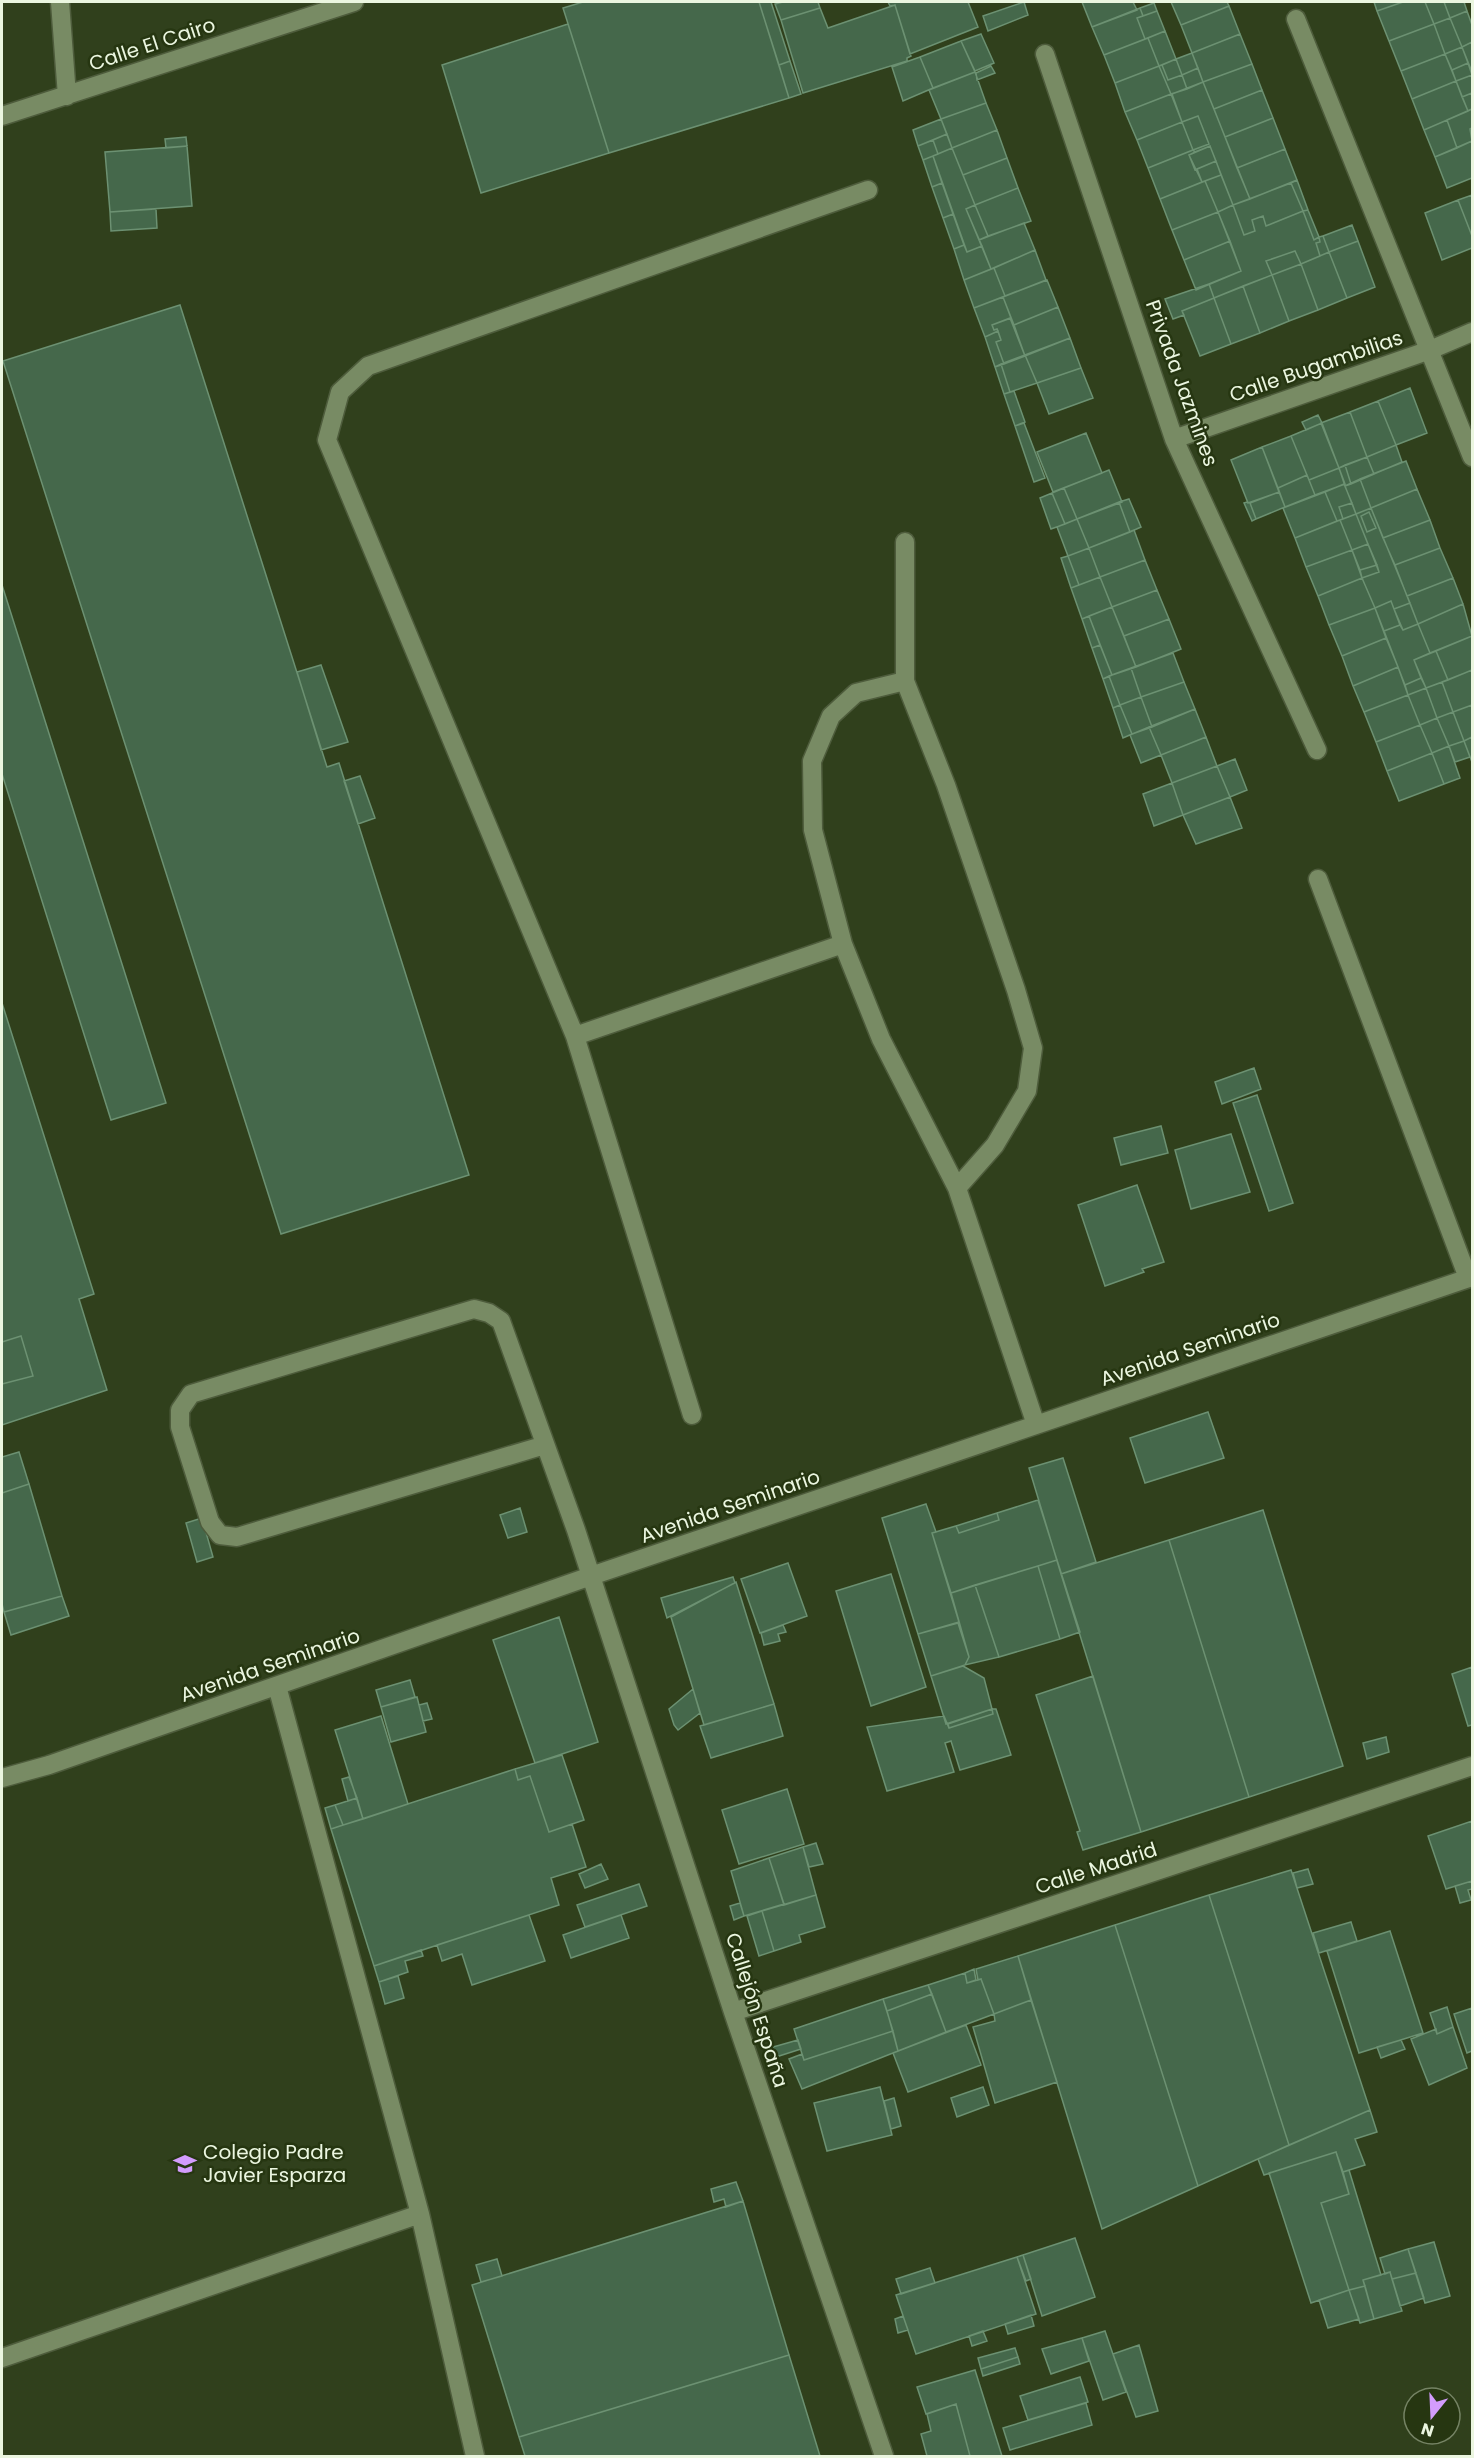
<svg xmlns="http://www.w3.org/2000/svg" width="1474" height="2458" font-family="Poppins,sans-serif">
	<rect width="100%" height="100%" fill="#30401c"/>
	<path fill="#45684b" stroke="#6c9172" stroke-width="1.5" fill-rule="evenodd" d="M583 2H759L789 98 609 153 563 8Z
		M759 2H771L790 61 779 65Z
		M783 2H818L820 8 781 20 775 4Z
		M888 2H968L978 27 910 54 895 5 890 6Z
		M1024 2 1028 15 988 31 983 16Z
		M1082 2H1133L1137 10 1092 27Z
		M1171 2H1227L1229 6 1181 25Z
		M1374 2H1403L1377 11Z
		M1403 2H1425L1434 24 1389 41 1377 11Z
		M1425 2H1444L1450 18 1434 24Z
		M1444 2H1464L1467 11 1450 18Z
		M1154 3 1157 11 1143 16 1140 8Z
		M895 5 911 56 907 58V61L803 93 781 20 820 8 828 28Z
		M1229 6 1240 34 1192 53 1181 25Z
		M1140 8 1143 16 1137 18 1145 39 1104 55 1092 27Z
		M1157 11 1165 31 1145 39 1137 18Z
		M1467 11 1472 25V42L1462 47 1450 18Z
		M1450 18 1462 47 1445 54 1434 24Z
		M568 24 609 153 481 193 442 65Z
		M1434 24 1445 54 1401 71 1389 41Z
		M1165 31 1176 59 1159 66 1148 38Z
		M981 34 994 63 975 71 961 41Z
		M1240 34 1252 64 1203 82 1192 53Z
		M1148 38 1159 66 1115 83 1104 55Z
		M961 41 975 72 933 88 920 57Z
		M1472 42V72L1462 47Z
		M1462 47 1468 63 1452 70 1445 54Z
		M1192 53 1198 68 1182 75 1176 59Z
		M1445 54 1456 81 1412 99 1401 71Z
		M920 57 933 88 903 101 892 67Z
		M1176 59 1182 75 1168 80 1162 65Z
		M790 61 801 94 789 98 779 65Z
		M1468 63 1472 75 1456 81 1452 70Z
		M1252 64 1262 90 1214 109 1203 82Z
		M1162 65 1168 80 1182 75 1187 89 1171 94 1159 66Z
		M991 66 995 73 977 80 976 73Z
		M1159 66 1171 94 1125 112 1115 83Z
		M1198 68 1203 82 1187 89 1182 75Z
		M975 72 986 103 941 119 929 90Z
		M1472 75V93L1462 97 1456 81Z
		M1456 81 1468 111 1424 130 1412 99Z
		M1203 82 1250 199 1233 205 1210 146 1195 152 1193 150 1209 144 1198 116 1182 122 1172 94Z
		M1262 90 1273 118 1225 137 1214 109Z
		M1472 93V109L1468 111 1462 97Z
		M1171 94 1182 122 1137 140 1125 112Z
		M986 103 997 130 952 148 941 119Z
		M1472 109V128L1470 129 1472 141 1457 148 1447 120Z
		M1198 116 1209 144 1193 150 1182 122Z
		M1273 118 1285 149 1237 168 1225 137Z
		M941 119 947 134 918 146 913 130Z
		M1447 120 1457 148 1435 157 1424 130Z
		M1182 122 1193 150 1148 168 1137 140Z
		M997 130 1007 158 963 175 952 148Z
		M947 134 952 148 938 154 933 140Z
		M186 137 187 146 166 148 165 139Z
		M933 140 938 154 923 160 918 146Z
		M1472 141V178L1447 188 1435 157Z
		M187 146 192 206 110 212 105 152Z
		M1210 146 1216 161 1195 170 1189 155Z
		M952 148 975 205 966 209 982 246 967 252 933 156Z
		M1285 149 1297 180 1250 199 1237 168Z
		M1193 150 1195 152 1189 155 1202 182 1160 199 1148 168Z
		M933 156 942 183 932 187 923 160Z
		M1007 158 1018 188 975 205 963 175Z
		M1216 161 1221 175 1202 182 1197 169Z
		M1221 175 1233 205 1218 212 1205 181Z
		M1297 180 1308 210 1303 211 1291 183Z
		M1205 181 1218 212 1172 230 1160 199Z
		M942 183 953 214 943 218 932 187Z
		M1291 183 1303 211 1266 226 1263 216 1252 220 1255 231 1244 235 1233 205Z
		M1018 188 1031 221 988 236 975 205Z
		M1472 195V236L1458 200Z
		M1458 200 1472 236V248L1442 260 1425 213Z
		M975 205 988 236 979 240 966 209Z
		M1233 205 1244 235 1255 231 1252 220 1263 216 1266 226 1303 211 1314 240 1319 237 1320 242 1316 243 1320 256 1301 264 1295 251 1266 261 1272 275 1214 298 1209 284 1241 271 1218 212Z
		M156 209 157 228 111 231 110 212Z
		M1308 210 1319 237 1314 240 1303 211Z
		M1218 212 1230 241 1184 260 1172 230Z
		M953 214 964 245 954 249 943 218Z
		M1024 223 1035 250 991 269 979 240Z
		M1352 225 1358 241 1329 252 1323 236Z
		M1323 236 1329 252 1320 256 1316 243 1320 242 1319 237Z
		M1230 241 1241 271 1196 290 1184 260Z
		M1358 241 1375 287 1347 298 1329 252Z
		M964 245 967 252 982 246 991 269 964 280 954 249Z
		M1035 250 1046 280 1005 296 994 268Z
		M1295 251 1301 264 1272 275 1266 261Z
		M1329 252 1347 298 1318 310 1301 264Z
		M1301 264 1318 310 1289 321 1272 275Z
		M994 268 1005 296 974 308 964 280Z
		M1272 275 1289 321 1260 333 1243 286Z
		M1047 280 1058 307 1014 325 1003 297Z
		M1209 284 1214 298 1182 311 1184 315 1173 319 1165 299Z
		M1243 286 1260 333 1231 344 1214 298Z
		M1003 297 1011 318 992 325 994 330 997 329 998 331 985 337 974 308Z
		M1214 298 1231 344 1200 356 1182 311Z
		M180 305 327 767 339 763 469 1175 281 1234 3 361Z
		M1058 307 1070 338 1025 356 1014 325Z
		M1010 318 1025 356 1004 364 996 342 1001 340 997 329 994 330 992 325Z
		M998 331 1001 340 996 342 1004 364 995 367 985 337Z
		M1070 338 1081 368 1037 383 1025 355Z
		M1025 355 1037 383 1010 392 1001 364Z
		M1001 364 1010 392 1004 394 995 367Z
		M1081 368 1093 398 1049 414 1037 383Z
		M1410 388 1427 433 1396 445 1378 401Z
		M1014 391 1025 422 1015 426 1004 394Z
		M1378 401 1396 445 1367 457 1350 412Z
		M1350 412 1367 457 1339 468 1321 423Z
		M1318 415 1322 423 1306 430 1302 422Z
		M1024 423 1045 478 1034 482 1015 426Z
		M1322 423 1339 468 1309 480 1291 436Z
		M1086 433 1102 473 1053 492 1037 452Z
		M1291 436 1307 475 1278 488 1262 447Z
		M1396 445 1402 462 1374 474 1367 457Z
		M1262 447 1279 492 1248 503 1231 460Z
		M1367 457 1374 474 1351 484 1345 465Z
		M1406 461 1417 489 1371 508 1360 479Z
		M1345 465 1351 484 1345 486 1339 468Z
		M1339 468 1345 484 1315 495 1309 480Z
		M1109 470 1122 502 1077 519 1064 488Z
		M1307 475 1315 495 1285 507 1278 488Z
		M1360 479 1371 508 1356 514 1345 486Z
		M1344 484 1352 503 1339 507 1343 519 1337 521 1325 492Z
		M1064 488 1077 519 1065 524 1052 493Z
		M1417 489 1430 520 1383 538 1371 508Z
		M1279 492 1285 507 1256 519 1250 503Z
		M1325 492 1337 521 1295 538 1283 508Z
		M1052 493 1065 524 1051 529 1040 498Z
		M1129 499 1141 527 1130 532 1119 502Z
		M1119 502 1130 532 1089 548 1077 519Z
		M1247 502 1250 503 1256 519 1252 521 1244 503Z
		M1352 503 1356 514 1343 519 1339 507Z
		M1371 508 1410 603 1394 609 1391 601 1375 608 1362 578 1379 572 1356 514ZM1369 512 1376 528 1367 532 1361 516Z
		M1369 512 1376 528 1367 532 1361 516Z
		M1356 514 1368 544 1352 550 1340 520Z
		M1077 519 1089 548 1068 556 1057 527Z
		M1340 520 1352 550 1306 567 1295 538Z
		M1430 520 1440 548 1395 565 1383 538Z
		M1134 530 1145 560 1100 577 1089 548Z
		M1368 544 1377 565 1360 570 1352 550Z
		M1089 548 1100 577 1079 585 1068 556Z
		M1440 548 1453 578 1407 596 1395 565Z
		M1352 550 1362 578 1318 596 1306 567Z
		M1068 556 1079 585 1071 588 1061 558Z
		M1145 560 1157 590 1112 607 1100 577Z
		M1377 565 1379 572 1362 578 1360 570Z
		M1100 577 1112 607 1082 619 1071 588Z
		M1362 578 1375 608 1329 625 1318 596Z
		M1453 578 1463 604 1418 624 1407 596Z
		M2 585 166 1103 111 1120 2 774Z
		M1157 590 1169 619 1124 636 1112 607Z
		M1391 601 1400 625 1384 631 1375 608Z
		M1410 603 1418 624 1403 630 1394 609Z
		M1463 604 1472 636 1430 653 1418 624Z
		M1112 607 1136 667 1112 675 1089 616Z
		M1375 608 1386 638 1342 656 1329 625Z
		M1089 616 1100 645 1092 648 1082 619Z
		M1169 619 1181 649 1136 667 1124 636Z
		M1418 624 1430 653 1414 660 1421 678 1405 685 1384 631 1400 625 1403 630Z
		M1472 636V670L1448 680 1436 651Z
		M1386 638 1398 667 1353 686 1342 656Z
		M1100 645 1112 675 1103 679 1092 648Z
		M1436 651 1448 680 1426 688 1414 660Z
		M1173 653 1184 682 1141 697 1131 668Z
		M321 665 348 742 321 750 297 672Z
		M1398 667 1408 695 1364 712 1353 686Z
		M1131 668 1141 697 1120 705 1109 676Z
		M1472 670V705L1453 712 1442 682Z
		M1109 676 1120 705 1113 708 1103 679Z
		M1421 678 1426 688 1408 695 1405 685Z
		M1184 682 1195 709 1152 727 1141 697Z
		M1442 682 1453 712 1437 718 1426 688Z
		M1426 688 1437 718 1420 725 1408 695Z
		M1408 695 1420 725 1376 742 1364 712Z
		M1141 697 1152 727 1132 734 1120 705Z
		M1120 705 1132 734 1123 738 1113 708Z
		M1472 705V737L1464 741 1453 712Z
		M1195 709 1206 737 1161 755 1149 727Z
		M1453 712 1464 741 1449 746 1437 718Z
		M1437 718 1449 746 1432 753 1420 725Z
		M1420 725 1432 753 1387 771 1376 742Z
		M1149 727 1161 755 1141 763 1130 735Z
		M1206 737 1217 766 1172 783 1161 755Z
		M1472 737V762L1464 741Z
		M1464 741 1470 757 1455 762 1449 746Z
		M1449 746 1460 778 1444 784 1432 753Z
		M1432 753 1444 784 1399 801 1387 771Z
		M1235 759 1247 790 1230 797 1217 766Z
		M1217 766 1230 797 1183 815 1172 783Z
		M360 776 375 818 358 824 344 781Z
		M1172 783 1183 815 1154 826 1143 794Z
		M1230 797 1242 828 1196 844 1183 815Z
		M2 1003 94 1294 79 1299 107 1390 2 1425V1384L33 1376 21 1336 2 1342Z
		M1254 1068 1261 1089 1222 1104 1215 1082Z
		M1257 1095 1293 1203 1269 1211 1233 1103Z
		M1161 1126 1168 1153 1121 1165 1114 1138Z
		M1231 1134 1250 1192 1191 1209 1175 1150Z
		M1137 1185 1164 1262 1142 1269 1144 1272 1105 1286 1078 1205Z
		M21 1336 33 1376 2 1384V1342Z
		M1208 1412 1224 1458 1145 1483 1130 1438Z
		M19 1452 29 1484 2 1493V1457Z
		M1063 1458 1096 1562 1061 1574 1029 1468Z
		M29 1484 62 1596 4 1612 2 1604V1493Z
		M1038 1500 1057 1560 951 1593 932 1533 956 1526 959 1533 999 1520 997 1513Z
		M926 1504 936 1532 932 1533 959 1622 918 1634 882 1518Z
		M520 1508 527 1532 508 1538 500 1515Z
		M1263 1510 1343 1766 1249 1797 1169 1540Z
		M997 1513 999 1520 959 1533 956 1526Z
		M202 1518 213 1557 197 1562 186 1523Z
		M1169 1540 1249 1797 1141 1832 1061 1574Z
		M1057 1560 1080 1632 1060 1639 1038 1566Z
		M788 1563 807 1616 760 1633 741 1579Z
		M1038 1566 1060 1639 999 1657 975 1585Z
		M891 1574 926 1687 871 1706 836 1591Z
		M733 1577 735 1583 667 1618 661 1598Z
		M736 1582 774 1704 704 1725 671 1617Z
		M975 1585 999 1657 965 1665 969 1657 951 1593Z
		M62 1596 69 1616 11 1635 4 1612Z
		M559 1617 598 1742 535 1763 493 1640Z
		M958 1623 969 1657 965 1665 931 1676 918 1634Z
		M783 1625 786 1632 778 1634 780 1641 764 1645 761 1633Z
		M963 1666 984 1678 992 1709 946 1724 931 1676Z
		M1472 1667V1725L1468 1726 1452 1674Z
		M1093 1676 1141 1832 1083 1850 1077 1832 1080 1831 1036 1695Z
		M410 1680 415 1697 381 1707 376 1690Z
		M693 1689 700 1713 678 1730 674 1725 669 1709Z
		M417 1697 426 1732 391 1742 381 1707Z
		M427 1703 432 1719 423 1721 419 1705Z
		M774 1704 783 1736 711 1758 700 1726Z
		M992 1709 993 1714 949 1728 948 1724Z
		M992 1709H996L1011 1755 960 1770 951 1741 945 1743 954 1772 887 1791 867 1727 944 1716 949 1728 993 1714Z
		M381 1716 408 1804 363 1819 335 1730Z
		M1386 1737 1389 1752 1367 1759 1363 1743Z
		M562 1755 584 1820 549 1832 530 1776 518 1780 515 1769Z
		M515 1769 518 1780 530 1776 549 1832 572 1824 586 1867 551 1878 559 1905 374 1966 331 1829Z
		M349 1777 357 1798 348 1801 342 1779Z
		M787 1789 804 1844 739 1864 722 1810Z
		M357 1798 363 1819 343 1825 335 1805Z
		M335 1805 343 1825 331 1829 325 1808Z
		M1472 1821V1881L1446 1889 1428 1836Z
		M816 1843 823 1864 809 1867 803 1847Z
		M803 1847 816 1895 784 1905 769 1858Z
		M769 1858 784 1904 744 1916 731 1871Z
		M601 1864 608 1879 585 1888 579 1874Z
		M1308 1869 1313 1884 1297 1888 1293 1873Z
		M1291 1870 1370 2110 1289 2145 1209 1895Z
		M1472 1881V1889L1468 1890 1471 1900 1460 1903 1455 1886Z
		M639 1884 647 1906 585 1927 577 1905Z
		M816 1895 825 1927 799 1935 801 1942 774 1951 762 1911Z
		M1209 1895 1289 2145 1198 2186 1115 1925Z
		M740 1903 744 1916 734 1920 730 1906Z
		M762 1911 774 1951 759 1956 747 1916Z
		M529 1915 545 1961 472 1985 462 1954 442 1961 437 1945Z
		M621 1915 629 1938 571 1958 563 1935Z
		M1351 1922 1357 1941 1319 1953 1313 1933Z
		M1115 1925 1198 2186 1102 2229 1018 1956Z
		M1390 1931 1423 2033 1359 2053 1327 1951Z
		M421 1950 423 1956 405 1961 408 1972 379 1982 374 1966Z
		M1018 1956 1031 2000 994 2014 981 1979 978 1980 976 1969Z
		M974 1969 976 1980 967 1983 965 1973Z
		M965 1973 967 1983 981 1979 994 2014 946 2032 928 1985Z
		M398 1976 404 1998 385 2004 379 1982Z
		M928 1985 932 1994 887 2011 883 1999Z
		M932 1994 946 2032 898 2051 887 2011Z
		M883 1999 893 2031 804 2060 794 2029Z
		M1031 2000 1057 2082 995 2103 973 2027 995 2021 994 2014Z
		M1447 2007 1453 2027 1437 2034 1430 2013Z
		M1472 2008V2051L1467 2053 1454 2014Z
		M966 2025 981 2065 908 2092 893 2053Z
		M1453 2027 1467 2068 1429 2085 1411 2039 1436 2029 1437 2034Z
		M893 2031 898 2051 802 2089 789 2059 802 2054 804 2060Z
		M798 2040 801 2049 776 2057 773 2047Z
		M1401 2040 1405 2049 1381 2058 1377 2047Z
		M880 2087 892 2135 827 2151 814 2103Z
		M983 2087 989 2105 957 2117 951 2098Z
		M894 2098 901 2126 891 2129 884 2101Z
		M1370 2110 1377 2132 1355 2139 1365 2165 1343 2172 1336 2152 1264 2175 1258 2159Z
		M1336 2152 1349 2194 1321 2203 1349 2290 1311 2303 1269 2173Z
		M1349 2170 1381 2275 1363 2280 1365 2286 1349 2290 1321 2203 1349 2194 1343 2172Z
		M736 2182 743 2201 726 2207 724 2199 714 2202 711 2189Z
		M743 2201 789 2355 519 2437 472 2285Z
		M1075 2238 1095 2297 1042 2316 1023 2255Z
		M1434 2242 1450 2296 1425 2303 1408 2249Z
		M1408 2249 1416 2273 1392 2279 1390 2272 1385 2274 1380 2258Z
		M1023 2255 1031 2279 1026 2281 1017 2257Z
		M1017 2257 1036 2314 916 2354 896 2295Z
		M497 2259 502 2276 481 2282 476 2265Z
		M930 2268 935 2283 901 2294 896 2279Z
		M1390 2272 1402 2311 1374 2319 1363 2280Z
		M1416 2273 1424 2298 1400 2306 1392 2279Z
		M1365 2286 1374 2319 1360 2323 1349 2290Z
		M1349 2290 1359 2319 1328 2328 1319 2300Z
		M1031 2315 1034 2326 1008 2334 1005 2324Z
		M903 2316 908 2330 898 2333 895 2319Z
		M983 2331 987 2341 972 2346 969 2336Z
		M1105 2331 1126 2392 1103 2400 1082 2338Z
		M1082 2338 1089 2361 1051 2374 1042 2349Z
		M1139 2345 1158 2411 1136 2417 1113 2354Z
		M1015 2348 1018 2357 981 2369 978 2358Z
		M789 2355 820 2456H525L519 2437Z
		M1018 2357 1020 2364 983 2376 981 2369Z
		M975 2370 1002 2456H970L956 2404 926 2414 917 2387Z
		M1080 2377 1088 2402 1028 2420 1020 2396Z
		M1086 2403 1092 2425 1010 2450 1003 2428Z
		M956 2404 970 2456H927L921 2434 931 2431 927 2414Z"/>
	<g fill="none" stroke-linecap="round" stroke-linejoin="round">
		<g stroke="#4e5c3c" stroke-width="21">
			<path id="minor" d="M60 2 67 96
				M1296 19 1472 457
				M1045 54 1174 439 1317 750
				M2 116 354 2
				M1174 439 1430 350 1472 332
				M905 542V681L946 785 1016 990 1033 1048 1027 1091 995 1145 957 1188
				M905 681 856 693 831 716 812 761 813 830 843 944 881 1039 957 1188 1036 1425
				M1318 879 1468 1278
				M843 944 575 1036 327 440 340 392 368 366 868 190
				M575 1036 692 1415
				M545 1445 237 1537 220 1535 210 1522 180 1427V1410L191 1394 474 1309 489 1313 501 1321 576 1530 733 2012 884 2456
				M277 1686 420 2214 475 2456
				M2 1778 49 1765 591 1576 1472 1277
				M733 2012 1472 1766
				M2 2358 420 2214"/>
		</g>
		<use href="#minor" stroke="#788b64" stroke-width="18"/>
	</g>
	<defs>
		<g id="university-bare" transform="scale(1.8)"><path d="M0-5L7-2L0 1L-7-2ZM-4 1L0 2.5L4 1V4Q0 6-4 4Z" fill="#d39cfd" stroke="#263611" stroke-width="2.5" paint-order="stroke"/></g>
	</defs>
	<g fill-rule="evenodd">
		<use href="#university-bare" x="185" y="2164"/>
	</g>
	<g text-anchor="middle" stroke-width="5" stroke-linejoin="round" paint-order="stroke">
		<g font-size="20" fill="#ebf6e0" stroke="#263611">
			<text transform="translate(152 44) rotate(-18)" y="7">Calle El Cairo</text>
			<text transform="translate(1316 366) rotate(-19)" y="7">Calle Bugambilias</text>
			<text transform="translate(1182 383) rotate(70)" y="7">Privada Jazmines</text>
			<text transform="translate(1190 1349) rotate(-19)" y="7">Avenida Seminario</text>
			<text transform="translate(730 1506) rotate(-19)" y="7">Avenida Seminario</text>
			<text transform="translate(270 1665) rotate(-19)" y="7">Avenida Seminario</text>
			<text transform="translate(1096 1868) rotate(-18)" y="7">Calle Madrid</text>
			<text transform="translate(757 2010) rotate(72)" y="7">Callejón España</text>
		</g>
		<g font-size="20" fill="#ebf6e0" stroke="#263611" text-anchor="start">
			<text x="203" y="2159">Colegio Padre<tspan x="203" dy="23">Javier Esparza</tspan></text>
		</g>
	</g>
	<rect width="1474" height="2458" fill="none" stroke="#ebf6e0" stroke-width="6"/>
	<g transform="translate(1432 2416) rotate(198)"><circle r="28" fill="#263611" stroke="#758364" stroke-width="1.5"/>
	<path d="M0-4.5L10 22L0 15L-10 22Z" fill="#d39cfd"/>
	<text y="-9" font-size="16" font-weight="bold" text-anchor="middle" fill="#ebf6e0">N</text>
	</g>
</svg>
